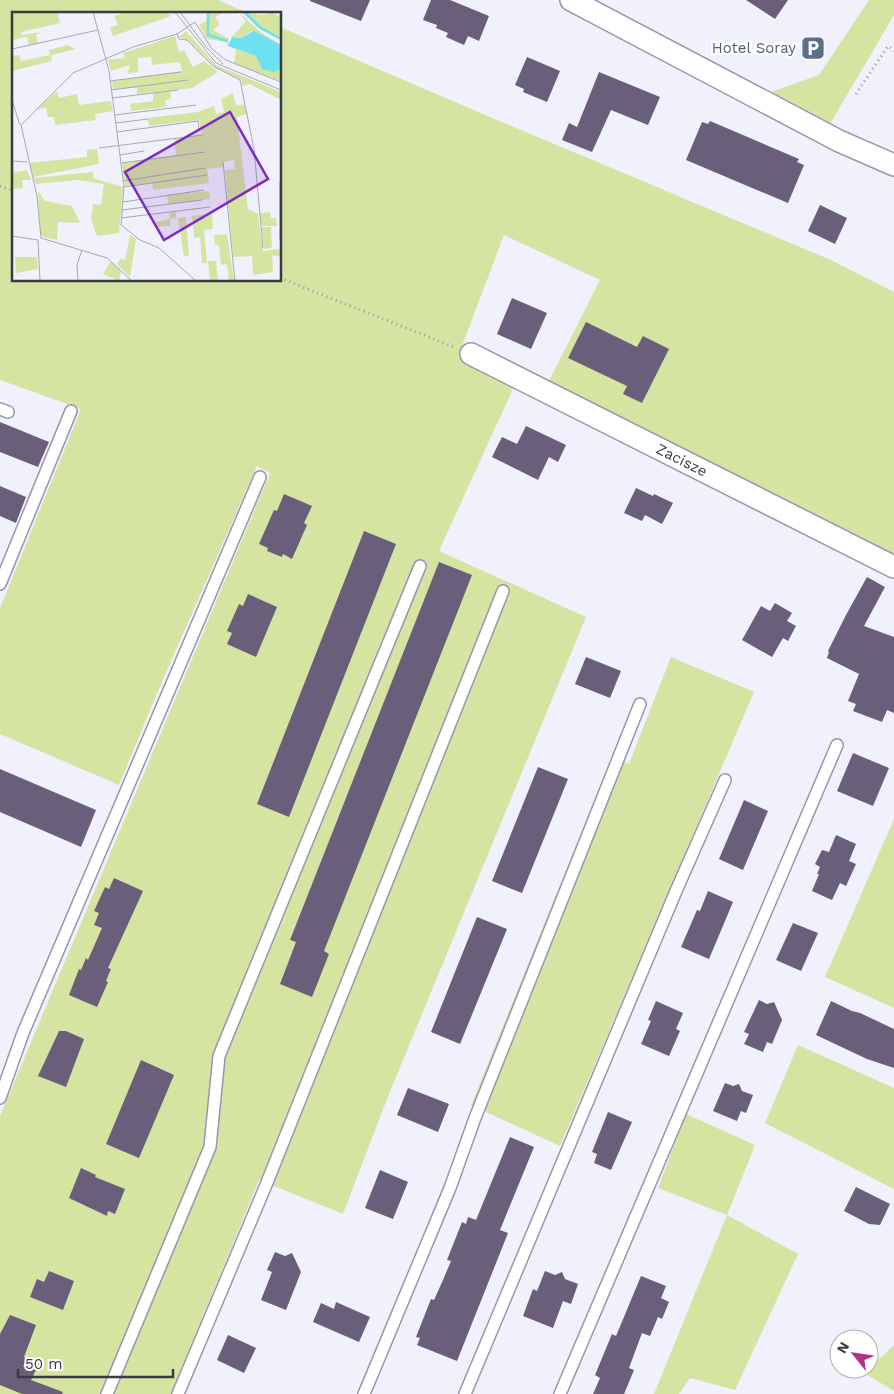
<svg xmlns="http://www.w3.org/2000/svg" width="894" height="1394" font-family="'Work Sans',sans-serif">
	<rect width="100%" height="100%" fill="#f1f0fd"/>
	<path fill="#d5e4a1" d="M0 0H218L250 14H14V280H280V27L497 120 831 260 894 292V556L548 383 600 280 504 235 459 354 516 382 439 551 586 617 387 1099 343 1214 259 1180 171 1394H0V1116L270 473 257 466 161 684 119 785 0 734V608L81 409 0 380Z
		M869 0H894V15L830 124 765 94 819 75Z
		M671 657 754 692 560 1146 471 1105 612 756 629 764Z
		M894 819V1008L825 977Z
		M798 1045 894 1088V1189L765 1123Z
		M686 1114 755 1145 727 1215 798 1254 735 1390 690 1378 679 1394H654L727 1215 658 1188Z
		M894 1345V1391L864 1373Z"/>
	<path fill="#695f7a" d="M310 0H370L361 21 310 1Z
		M431 0H450L489 16 479 41 468 36 464 45 446 37 448 33 436 28 437 25 423 20Z
		M746 0H788L775 19Z
		M527 57 560 71 547 102 523 92 524 89 515 85Z
		M599 72 660 97 648 125 611 110 592 152 562 140 569 123 577 127Z
		M710 121 799 159 797 162 804 165 788 203 686 160 702 122 708 124Z
		M820 205 847 218 835 244 808 231Z
		M512 298 547 313 531 349 497 334Z
		M586 322 637 347 643 336 669 349 642 403 623 394 627 386 568 358Z
		M0 422 49 442 38 467 0 452Z
		M526 426 566 445 558 462 549 457 538 480 492 457 502 437 517 444Z
		M0 486 26 497 16 523 0 516Z
		M636 488 653 496 654 494 673 503 662 524 645 515 642 521 624 513Z
		M284 494 312 506 304 523 307 525 292 559 283 554 282 557 267 551 268 548 259 544 274 510 277 511Z
		M364 531 396 544 289 817 257 804Z
		M439 562 472 575 324 951 329 954 312 997 280 984 296 942 290 940Z
		M867 577 885 587 864 626 894 637V713L887 710 882 722 853 711 856 704 848 701 859 674 827 658 829 652 828 651 846 615Z
		M248 594 277 607 256 657 227 644 232 633 227 631 239 604 243 606Z
		M775 603 792 613 787 621 796 626 788 641 783 638 772 657 742 640 761 606 770 611Z
		M586 657 621 671 610 698 575 684Z
		M853 753 889 768 873 806 837 791Z
		M538 767 568 779 522 893 492 881Z
		M0 769 96 810 81 847 0 812Z
		M744 800 768 811 743 870 719 859Z
		M836 835 856 844 849 861 856 864 846 886 840 883 832 900 812 891 819 874H817L820 867 815 864 822 850 829 852Z
		M114 878 143 891 108 968 111 969 106 981 108 982 97 1007 69 995 79 969 81 970 86 958 88 960 102 928 94 925 99 913 94 911 105 887 109 889Z
		M708 891 733 902 709 959 681 947 697 910 700 911Z
		M477 917 507 929 460 1044 431 1032Z
		M793 923 818 933 801 971 776 960Z
		M759 1000 767 1004 774 1002 782 1020 772 1044 767 1042 763 1052 744 1044 749 1034 744 1032Z
		M656 1001 683 1013 676 1029 680 1031 669 1056 641 1044 651 1021 648 1020Z
		M831 1001 852 1011 860 1013 894 1029V1068L867 1059 816 1035Z
		M59 1031H66L84 1039 66 1087 38 1076Z
		M141 1060 174 1075 139 1158 106 1144Z
		M725 1083 733 1086 739 1084 742 1091 753 1095 746 1113 741 1111 737 1121 713 1111Z
		M408 1088 449 1104 438 1132 397 1115Z
		M608 1112 632 1122 611 1170 594 1163 597 1154 592 1152Z
		M510 1137 534 1147 500 1230 508 1233 457 1361 417 1345 420 1338 416 1337 431 1299 434 1300 443 1280 451 1261 447 1260 462 1222 466 1224 468 1217 476 1220Z
		M81 1168 96 1175 95 1177 125 1189 115 1214 108 1211 107 1216 69 1198Z
		M380 1170 408 1182 393 1219 365 1208Z
		M856 1187 890 1204 880 1225 869 1224 844 1211Z
		M275 1252 285 1256 292 1253 301 1272 286 1310 261 1300 272 1272 267 1270Z
		M49 1271 74 1281 63 1310 30 1297 37 1279 44 1282Z
		M545 1271 555 1275 562 1272 565 1279 578 1284 571 1304 563 1301 553 1328 523 1316 533 1289 537 1291Z
		M641 1276 666 1286 661 1298 669 1302 662 1319 658 1317 650 1336 642 1333 629 1368 634 1370 624 1394H593L600 1378 595 1375 612 1334 616 1336Z
		M336 1302 370 1317 359 1342 313 1322 321 1303 334 1309Z
		M10 1315 36 1325 24 1357 39 1364 31 1380 63 1392 62 1394H22L0 1385V1334Z
		M228 1335 256 1348 244 1373 217 1360Z"/>
	<g fill="none" stroke-linecap="round" stroke-linejoin="round">
		<g stroke="#9994b2" stroke-width="14">
			<path id="lane" d="M0 409 8 412
				M0 584 71 411
				M0 1098 23 1033 260 477
				M107 1394 210 1147 219 1056 420 566
				M178 1394 266 1185 503 591
				M364 1394 450 1188 475 1118 640 704
				M465 1394 676 891 725 780
				M560 1394 837 745"/>
		</g>
		<g stroke="#9994b2" stroke-width="24">
			<g id="street">
				<path d="M571 0 839 141 894 165"/>
				<path id="s1" d="M471 354 894 567"/>
			</g>
		</g>
		<path stroke="#9a98a5" stroke-width="3" stroke-dasharray="1 4" stroke-linecap="butt" d="M856 94 888 46 894 51
			M0 186 14 191
			M280 278 454 347"/>
		<use href="#lane" stroke="#fff" stroke-width="11"/>
		<use href="#street" stroke="#fff" stroke-width="21"/>
	</g>
	<defs>
		<g id="parking-square" transform="scale(1.25)"><rect x="-9" y="-9" width="18" height="18" rx="4" fill="#5c6f8a" stroke="#fff"/><path d="M-3.5-5.5H1a3.5 3.5 0 0 1 0 7H-1V5.5H-3.5ZM-1-3.4V-.6H.8a1.4 1.4 0 0 0 0-2.8Z" fill="#fff"/></g>
	</defs>
	<g fill-rule="evenodd">
		<use href="#parking-square" x="813" y="48"/>
	</g>
	<g text-anchor="middle" stroke-width="5" stroke-linejoin="round" paint-order="stroke">
		<g font-size="15" fill="#4e5e75" stroke="#fff" text-anchor="end">
			<text x="796" y="53">Hotel Soray</text>
		</g>
		<g font-size="15" fill="#3b3945" stroke="#fff">
			<text dy="5" stroke="none"><textPath href="#s1" startOffset="236">Zacisze</textPath></text>
		</g>
	</g>
	<g transform="translate(12 12)">
		<rect width="269" height="269" fill="#f1f0fd"/>
		<path d="M0 0H45L48 11 9 20 10 23 31 20 24 23 26 31 17 33 15 25 0 28ZM114 0H155L159 4 101 24 98 16 106 13 102 4ZM196 0H212L203 5 208 12 201 18 217 27 216 34 214 30 195 27 187 13 196 8ZM227 0 247 19 269 33 240 19 229 26 220 25 234 9ZM231 0 250 3 261 0 266 4 269 0V28L246 16ZM174 19 204 53 264 78 269 81V88L237 72 230 74V68L204 56 176 28 167 25ZM163 24 167 40 172 38 181 55 192 49 206 60 180 76 125 82V75L101 77 100 69 170 59 168 50 140 53 139 45 126 46V60L115 62 118 53 99 59 96 48 113 46 111 41ZM55 33 64 37 39 43 40 49 0 59V45L7 43 9 49 38 43 37 38ZM224 37 244 44 253 57H269V69L222 52ZM45 79 47 86 65 82 67 93 99 89 101 99 83 102 84 108 43 113 42 105H36L34 96 25 97ZM158 79 159 87 153 88 154 95 119 99 118 92 141 89V81ZM221 81 224 94 232 92 235 102 225 105 236 197 246 202 251 239 269 237V245L260 243 261 260 241 263 240 244 221 245 213 158 223 157 222 148 211 150V155L195 157 197 171 141 178 140 171 113 174 110 151 164 143 162 127 190 123 187 108 137 114 136 106 186 100 202 94 204 102 212 100 209 87ZM85 137 87 151 82 153 21 165 17 151 75 145V138ZM15 158 19 168H10L11 176 0 177V161ZM81 160V166L111 175 107 221 85 224 79 207 81 192 89 193 92 172 65 168 24 172 22 166ZM26 179 33 189 60 194 68 211 46 210 45 228 32 225 28 222ZM197 179 198 187 156 192 155 183ZM164 200V206L158 207V214L145 215 140 211 158 207 157 201ZM258 200 259 206H264L265 214H250L247 201ZM200 202 201 217 192 218 195 251H190L188 225 182 226 180 204ZM174 205 177 244H172L166 206ZM250 215H259L260 236 252 237ZM215 222 222 268 217 269 215 252 209 253 207 233H203L202 223ZM118 223 124 227 118 265 105 252 108 247 113 248ZM3 245H25L26 257 4 261ZM99 249 109 260 107 269 91 262ZM196 249H204L206 269H198Z" fill="#d5e4a1"/>
		<path d="M242 19 269 33V57L261 60 250 57 244 44 216 34 220 25 229 26Z" fill="#6de0f2"/>
		<path fill="none" stroke="#6de0f2" stroke-width="2.5" d="M196 0V23L215 29M232 0 249 16 269 27"/>
		<path fill="none" stroke="#a8a7b3" stroke-width="1" d="M81 0 97 59 112 175 109 213 128 228 147 236 184 269M163 0 204 51 269 78M168 0 194 35 211 52M165 22 167 27 175 28 201 54 228 68 242 137 251 236M0 37 86 18M98 69 169 60M99 78 176 68M100 86 166 78M0 88 8 113M103 103 184 93M104 111 136 107M105 120 186 109 187 118M87 136 190 123M108 143 132 139M0 149 15 150M211 150 223 269M109 151 193 140M111 169 193 156M268 170V228M112 175 195 163M111 190 192 178M110 198 190 188M109 206 198 195M0 224 26 228M29 226 25 184 9 113 61 61 121 35 165 22 183 10 200 37 214 48 269 70M29 226 95 246 120 269M26 228 28 269M66 269 65 253 70 238"/>
		<path fill="#7b2cbf" fill-opacity="0.15" stroke="#7b2cbf" stroke-width="2.5" d="M218 100 256 167 152 228 113 160Z"/>
		<rect width="269" height="269" fill="none" stroke="#3b3945" stroke-width="2.5"/>
	</g>
	<g transform="translate(854 1354) rotate(300)"><circle r="24" fill="#ffffff" stroke="#b1b0b5"/>
	<path d="M0-4L9 19L0 12L-9 19Z" fill="#ae3385"/>
	<text y="-8" font-size="14" font-weight="bold" text-anchor="middle" fill="#3b3945">N</text>
	</g>
	<path d="M18 1369v8h155v-8" fill="none" stroke="#3b3945" stroke-width="2.5"/>
	<text x="25" y="1369" font-size="15" fill="#3b3945" stroke="#ffffff" stroke-width="4" paint-order="stroke">50 m</text>
</svg>
